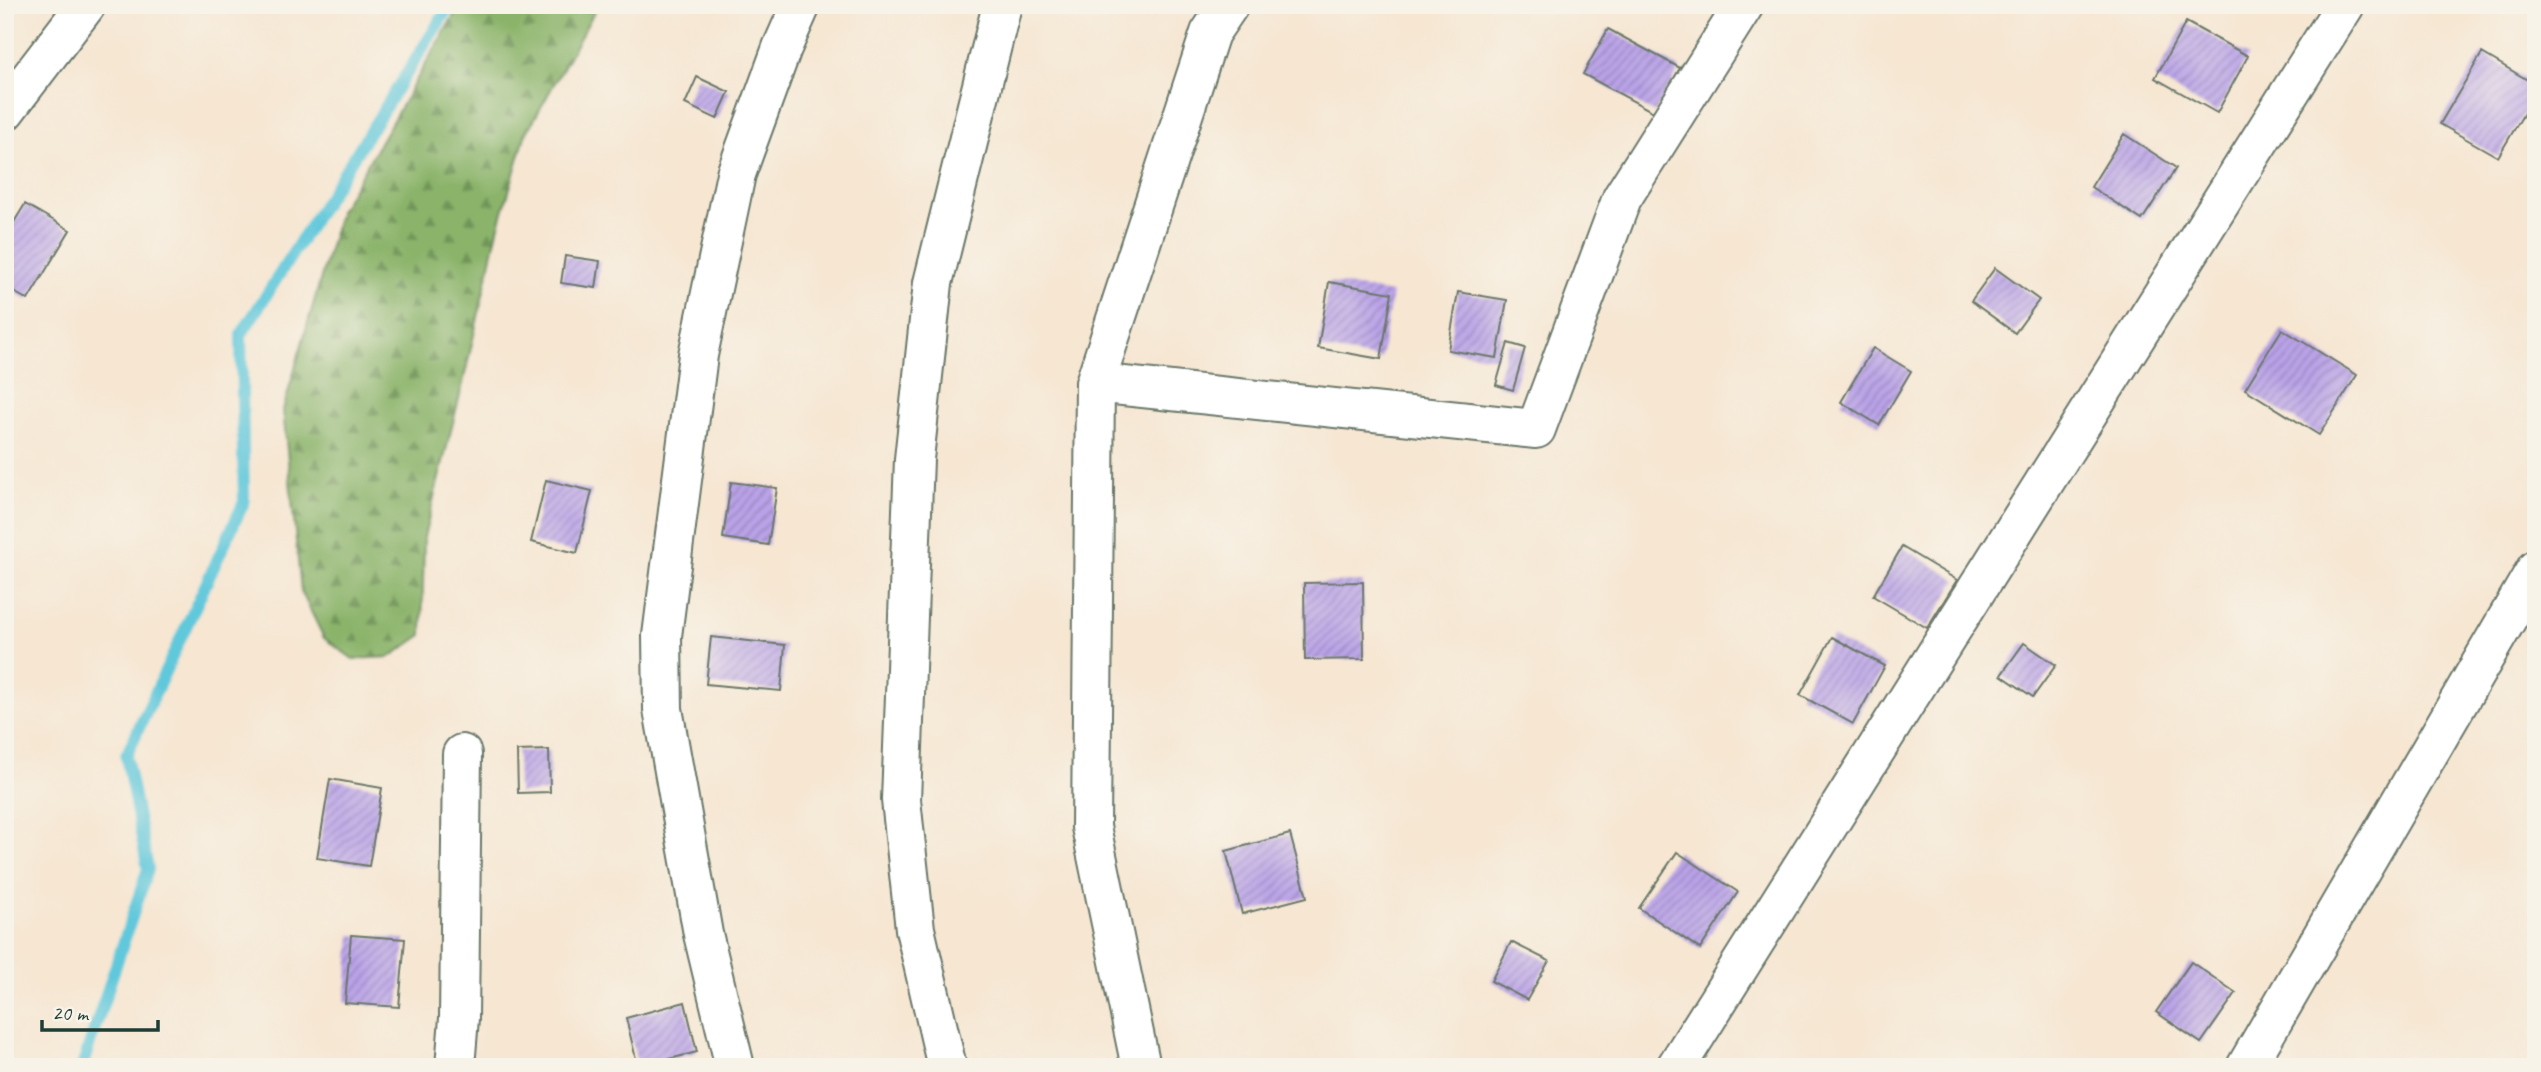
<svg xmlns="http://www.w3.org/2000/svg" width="2541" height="1072" font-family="Caveat,sans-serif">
	<defs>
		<pattern id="forest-firs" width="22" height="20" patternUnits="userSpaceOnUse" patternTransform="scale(1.75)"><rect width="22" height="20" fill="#8bb46b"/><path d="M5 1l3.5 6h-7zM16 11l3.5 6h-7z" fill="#719459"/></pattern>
		<pattern id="building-hatch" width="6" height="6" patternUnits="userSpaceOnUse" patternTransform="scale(1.75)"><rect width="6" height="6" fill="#baa3e8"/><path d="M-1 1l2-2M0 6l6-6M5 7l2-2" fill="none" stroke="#9786bd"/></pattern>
	</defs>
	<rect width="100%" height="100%" fill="#f7f3e8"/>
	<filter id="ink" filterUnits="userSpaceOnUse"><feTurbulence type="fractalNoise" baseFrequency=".0143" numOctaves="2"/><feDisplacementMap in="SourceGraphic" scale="14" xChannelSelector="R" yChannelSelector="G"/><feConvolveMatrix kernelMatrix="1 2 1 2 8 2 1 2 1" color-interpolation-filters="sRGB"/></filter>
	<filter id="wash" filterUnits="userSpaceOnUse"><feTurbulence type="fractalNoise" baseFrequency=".00686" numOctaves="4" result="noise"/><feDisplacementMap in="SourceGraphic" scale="28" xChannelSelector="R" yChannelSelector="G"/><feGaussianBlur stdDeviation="1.57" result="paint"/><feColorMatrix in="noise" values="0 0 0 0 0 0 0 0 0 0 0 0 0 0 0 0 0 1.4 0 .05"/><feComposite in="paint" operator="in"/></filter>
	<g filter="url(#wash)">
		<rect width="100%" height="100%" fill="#f6e6d2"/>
		<path fill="url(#forest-firs)" stroke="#557850" stroke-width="2" d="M460 5H598L525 136 498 229 463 383 424 537 422 635 390 657 353 659 324 638 301 591 283 410 340 211Z"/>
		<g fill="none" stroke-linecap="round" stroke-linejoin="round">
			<path stroke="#60c8db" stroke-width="12" d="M82 1067 148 869 126 756 244 502 241 335 450 5"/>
		</g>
		<g id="blocks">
			<path fill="url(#building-hatch)" d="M2186 22 2248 56 2217 113 2155 78Z
				M1608 29 1680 68 1655 113 1583 74Z
				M2482 53 2536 85V93L2498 157 2440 124Z
				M697 77 729 92 717 119 685 104Z
				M2124 134 2176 168 2142 220 2091 187Z
				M25 204 70 230 28 300 5 287V237Z
				M565 256 600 261 596 288 561 283Z
				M1995 268 2039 300 2015 333 1971 301Z
				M1329 282 1392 293 1381 359 1318 348Z
				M1458 292 1507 300 1497 358 1448 350Z
				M2282 329 2357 375 2319 435 2245 389Z
				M1508 343 1525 348 1513 390 1496 385Z
				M1873 348 1911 371 1879 425 1841 402Z
				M546 480 592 491 577 553 531 542Z
				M731 482 777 488 768 545 723 538Z
				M1902 547 1957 580 1927 628 1873 596Z
				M1363 582 1364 659 1305 660 1304 583Z
				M711 637 785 645 781 691 706 684Z
				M1832 637 1885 666 1853 724 1800 695Z
				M2024 643 2056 665 2033 697 2001 675Z
				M549 750 550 792 518 793 517 751Z
				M330 779 382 788 369 866 317 858Z
				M1290 834 1307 897 1242 914 1226 851Z
				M1677 852 1738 892 1700 949 1639 908Z
				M351 935 405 939 399 1007 345 1003Z
				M1511 942 1549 961 1527 1000 1491 981Z
				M2191 962 2236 993 2201 1043 2156 1012Z
				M685 1002 697 1052 638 1067 626 1018Z"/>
		</g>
	</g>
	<g filter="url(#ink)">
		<use href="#blocks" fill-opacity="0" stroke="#6a786b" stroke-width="2"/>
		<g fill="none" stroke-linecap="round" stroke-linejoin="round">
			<g stroke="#6a786b" stroke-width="42">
				<path id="minor" d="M5 111 86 5
					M1095 383 1536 429 1622 198 1744 5
					M455 1067 459 1018 462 754
					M735 1067 703 934 663 709 662 636 698 355 736 174 782 48 801 5
					M947 1067 915 929 901 800 914 459 933 283 1002 5
					M1141 1067 1091 827 1095 383 1210 33 1229 5
					M1676 1067 2345 5
					M2246 1067 2536 569"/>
			</g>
			<use href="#minor" stroke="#fff" stroke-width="38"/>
		</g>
	</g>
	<rect width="2541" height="1072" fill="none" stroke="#f7f3e8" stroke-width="28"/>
	<path d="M42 1020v10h116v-10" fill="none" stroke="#1f3d34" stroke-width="3.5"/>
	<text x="52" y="1020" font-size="21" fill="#1f3d34" stroke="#f7f3e8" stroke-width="5" paint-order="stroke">20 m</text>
</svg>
